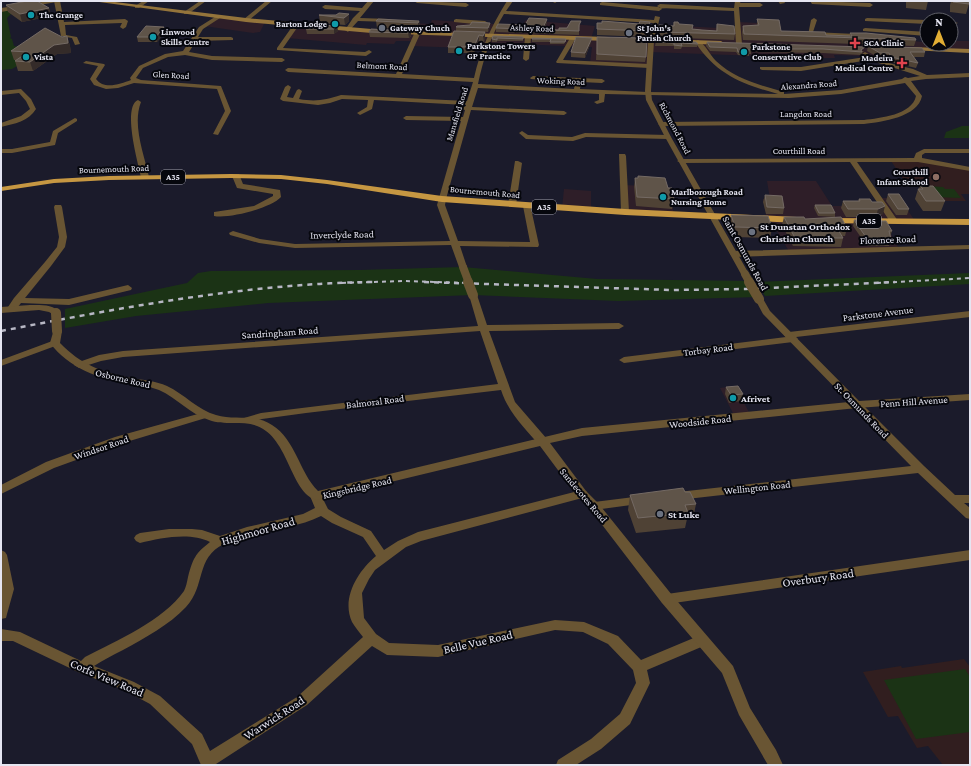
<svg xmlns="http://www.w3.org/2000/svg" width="971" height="766" font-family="'Crimson Pro',serif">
	<rect width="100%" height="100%" fill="#1b1b2b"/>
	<path fill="#2e1e28" d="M218 17 265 22 260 32 253 33 204 26Z
		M432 20 495 24 520 28 526 20 595 26 591 39 651 41 654 28H677L681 26 738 29V22L779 24V32L864 36 923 42 924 43 927 42V44H951V41H970V51L885 48 892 60 878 62 867 56 834 55 835 58H814L650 52 649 66 590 63 592 47 487 43 486 46H466L465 48 412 46 413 41H396L394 44 367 43 366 45 287 38 296 25 387 32 395 22 430 24Z
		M767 181H816L832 206H868L889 209 882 198H896L903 203 915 221H884L899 249 790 253 771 221 766 215 763 199H770Z
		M624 185 669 187 674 215 625 212Z
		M564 189 591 191V210L562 208Z
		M735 386 751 416 735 417 720 388Z"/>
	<path fill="#311e1f" d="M918 160 970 169V194H961L966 201H933L925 196 918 186H908L891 161Z
		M964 659 970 667V765H943L928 746 917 748 898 716 888 717 863 672 901 666 902 668Z"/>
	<path fill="#1b3315" d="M15 10 7 18 11 37 10 38 12 39 14 46 31 49 26 61 12 69 1 70V11Z
		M962 126H970V138H944L946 132Z
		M926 186 943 187 945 189H954L961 198 934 197Z
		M463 267 597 279 750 281 758 297 618 301 473 295 268 303 136 316 65 328V309L187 283 198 273 211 271 360 270Z
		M970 273V284L765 296 756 282Z
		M965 669 970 677V732L916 739 884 680Z"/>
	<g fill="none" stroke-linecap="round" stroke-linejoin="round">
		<path fill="#695533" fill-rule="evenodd" d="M54 1H60L64 22 125 19 128 21 126 27 123 29 120 27 122 23 65 25 66 35 77 37 80 44 75 45 72 38 61 36Z
			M143 1H149L139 8H135V6Z
			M200 1H206L188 14H184V12Z
			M266 1H272L248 21H244V19Z
			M368 1H374L360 18 389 19 391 20V22L358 21 348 32 345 30 353 18 360 11 325 9 322 7 325 5 362 8Z
			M414 1 466 3 469 5 466 7 417 3Z
			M507 1H513L506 11 654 20 655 16 660 17 654 41 651 43 648 41 653 23 504 14C491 35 483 60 478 84L574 89 575 82 531 79 530 78 533 76 602 79 605 81 602 83 581 82 580 89 648 92 778 94C742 84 717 75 695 42L698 40C705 44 710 55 716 61 735 79 760 85 784 92V94L841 90 902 79 905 77 908 78 920 76 869 60 801 71 762 70 760 69V67H801L865 57 862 54 865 52 881 61 913 69 927 75 970 73V77L926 79 911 81 922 96C918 117 882 122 864 124L661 126 658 124 661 122 864 120C880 118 912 115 916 96L905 83 841 94 789 98 605 94 604 102 597 104 594 102 599 100V94L478 88 472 107 564 111 567 113 564 115 471 110 446 199 445 205 458 241 530 242 523 206 527 204H530L539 245 538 247 460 246 467 267 463 270 459 267 451 245 295 248 259 243 230 235 229 233 233 231 260 239 295 244 450 241 437 205 461 121 406 120 403 118 406 116 463 117 465 110 459 108 466 106V105L374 100 372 109 360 115 357 113 367 107 368 100 342 99 330 103 318 105 283 101 280 99 285 87 288 85 291 87 287 97 293 98 297 90 299 89 302 91 299 99C316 102 325 100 341 95L467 101 473 82 288 72 285 70 288 68 396 74 414 34 417 32 420 34 402 74 474 78C480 50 492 25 507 1Z
			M551 1H558L555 3Z
			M735 1H741L740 3H760L763 5 760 7H739L742 44 739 46 736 44 734 11 660 8 657 6 660 4 734 8Z
			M778 1H784L785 3 780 4Z
			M810 1 870 3 873 5 870 7 812 4Z
			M602 2 659 7 662 9 659 11 600 5V3Z
			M218 15 221 17 220 18 203 29 198 37H231L233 38V40L196 41 189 52 212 56 282 58 285 60 282 62 212 60 185 55 168 57 143 68 136 78 141 80 221 86 231 111 218 135 213 134 225 111 217 89 134 83 118 88 106 89 94 85 90 79 98 66 83 63 86 61 104 64 105 65 96 79C104 90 120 84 131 80L130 78 139 66 165 54 183 51 199 27Z
			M814 18 817 20 813 32 856 34 859 36 856 38 808 35 811 20Z
			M867 18 927 20V24L865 21V19Z
			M456 19 485 21 488 23 485 25 454 22V20Z
			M951 21 958 23 951 25Z
			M296 23 299 25 283 48 365 52 369 50 372 52 366 56 277 50V48L294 24Z
			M865 28 927 32V36L863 31V29Z
			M528 35 531 37 529 59 526 61 523 59 525 37Z
			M573 36 576 38 563 60 649 64 652 66 649 68 557 63 556 62 570 38Z
			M21 89 31 99 36 109C29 121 14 124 1 127V123L21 116 30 109 26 101 19 93 1 95V91Z
			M138 100 141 102C132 125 144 154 149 177L145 179 141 177C138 163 122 107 138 100Z
			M75 118 77 119V121L58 133 55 145 12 153H1V149H12L50 142 53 131Z
			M522 131 528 135 572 137 585 133 668 135 671 137 668 139 586 137 573 141 526 139 519 133Z
			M924 149H970V153H925L922 155V158L970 167V171L918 162H857L898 221 894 223H891L850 162 681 163 677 161 681 159 914 158 916 153Z
			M619 154H625L626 156 629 212 625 214 621 212Z
			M515 161H518L522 163 516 205 512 207 508 205Z
			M233 174H239L243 184 280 190 281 197C271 208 229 219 214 216V212L254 206 273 196V194L237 188 232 176Z
			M55 205H61L62 207 67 237 65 247 51 266 25 298 69 299 128 285 132 288 131 290 69 305 21 303 14 312H8L6 310 14 298 45 262 57 247 59 237 54 207Z
			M970 245V249L734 257 730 254 734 251Z
			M473 292 477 295 487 325 619 323 624 326 619 329 489 331 515 402 547 439 548 442 547 445H539C524 427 508 412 501 390L306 413 262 419 248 423 243 420 244 418 261 413 498 384 480 331 123 357 101 361 79 368 74 365 76 363 99 355 123 351 478 326 469 295Z
			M970 311V317L796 337 798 339 793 342 624 363 619 360 624 357 786 337 784 335 789 332Z
			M55 340 58 341 60 343 58 345 1 366V360Z
			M857 402 861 403 924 466 955 495H970V503H964L970 508V519L966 518 918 473 678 500 674 499 672 496 674 493 678 492 911 466 853 407 852 405Z
			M205 412 210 415 209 417 123 443 54 468 1 494V485L46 462 115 437Z
			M582 490 586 491 588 494 586 497 421 541 406 547 375 570 369 579 362 593 364 618 376 634 389 643 438 645 555 620 584 622 618 636 641 660 696 637 701 635 706 637 708 641 706 645 647 670 650 683 630 724 601 749 576 765H556L558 760 591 739 620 714 636 683 633 670 608 644 583 632 555 630 438 657 387 655 372 646 307 705 216 764V765H201L192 744 150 704 124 690 78 672 13 641H1V629L20 632 81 661 85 657C116 641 164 620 184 591 186 587 187 582 188 577 193 558 195 554 210 542 190 532 161 538 140 543L136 541 134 538 136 535 140 533 169 529H192L202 530 220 536 247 527 303 514 315 508 310 496 312 493 316 492 320 493 328 509 341 517 371 531 384 550 398 541 418 532ZM321 516 332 523 363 537 376 556C358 571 341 598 352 622 355 627 359 632 363 637L297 697 210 751 202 734 160 696 134 682 94 666C103 660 113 655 123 650 145 638 169 625 186 607 206 586 195 558 224 544 255 529 291 531 321 516Z
			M642 496 646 497 648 500 646 503 594 510 590 509 588 506 590 503 594 502Z
			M1 550 5 552 7 555 14 589 7 614 6 618 1 619Z
			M970 550V560L667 604 662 603 661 599 662 595 667 594Z"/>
		<path fill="#695533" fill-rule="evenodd" d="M49 1H62L1 12V8Z
			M651 39 654 41 651 91 652 100 671 137 749 274 748 276H742L741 274 665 137 646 100 645 91 648 41Z
			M759 296 762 297 770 311 859 401 970 394V400L857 408 582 436 550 443 586 491 598 503 672 595 733 666 750 708 776 750 783 765H768L739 715 722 673 662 603 590 509 578 497 540 446 316 500C290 492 289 438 257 426 242 420 224 426 209 420 190 414 177 398 159 390 149 386 137 385 126 383 97 378 69 368 50 343L54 329H60L62 331 60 343C80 364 103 373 131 378 143 380 156 381 167 386 184 394 198 410 216 415 235 421 255 413 272 425 296 440 299 472 318 491L582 428 849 402 763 314 755 299Z
			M30 305C41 305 53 304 61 313L56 316 49 312 39 310 1 313V307Z"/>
		<path fill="#94743b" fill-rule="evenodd" d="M92 1H107L246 18 383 30 386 32 383 34 246 22Z
			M399 31 609 37 612 39 609 41 397 34 396 33Z
			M633 38 721 41 724 43 721 45 631 41V39Z
			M911 47 970 49V53L909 50 908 49Z"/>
		<path fill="#c69742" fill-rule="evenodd" d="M231 174 281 175 327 180 442 196 625 209 797 217 801 220 797 223 625 215 442 202 327 184 281 179 231 178 109 180 54 183 1 191V187L54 179 109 176Z
			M829 218 970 219V225L826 223 825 221Z"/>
		<path stroke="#b7b7c4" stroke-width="2" stroke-dasharray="4 4" stroke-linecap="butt" d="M342 283 404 281 467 283
			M877 283 970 278"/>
		<path stroke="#b7b7c4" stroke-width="2.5" stroke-dasharray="5 5" stroke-linecap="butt" d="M424 282 672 290 746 289 895 282
			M1 331C125 307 250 283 376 282"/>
		<path stroke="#695533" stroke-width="8" d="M463 267 469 283"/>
		<path stroke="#695533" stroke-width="10" d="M468 282 473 295"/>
		<path stroke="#695533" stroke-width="8" d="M745 274 750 283"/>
		<path stroke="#695533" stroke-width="10" d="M749 282 759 299
			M56 313 57 331"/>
	</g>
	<path fill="#4f4235" d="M906 1H928L926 10 906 8Z
		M951 1H969V4L966 14 950 12V5Z
		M6 5 49 8 51 16 22 22 8 12Z
		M349 14V21L345 25 320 23 319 15H336Z
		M547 19V23L543 30H559L580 25 579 28V35L496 32V28L525 25Z
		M757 19 781 31 826 35 850 36V33L916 40 914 46 743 40 742 32 743 26 757 25Z
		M376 21H419L420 27 418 30 377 28Z
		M674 22 692 29 702 30 716 31 717 24 735 34 734 40 656 37 657 32 673 26Z
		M597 23 650 28 648 37 597 35Z
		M337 26 338 31 334 34H307L306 29Z
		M490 26 488 32 456 31V27Z
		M164 27 165 32 157 42H138L137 37Z
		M411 31V36L409 38 370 37 369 32Z
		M485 32V39L484 42H479L474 53H448V47Z
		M67 36 70 46 71 53 57 54 33 71H18L15 61 16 60H14L11 51 62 37Z
		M493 36 523 37V41H497V42H492V39Z
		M597 37 646 57 645 62 596 60Z
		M532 38 566 39V41L564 44H550V42H532Z
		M656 41 698 44 697 47H682L681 49H674V46H655Z
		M591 42 585 58 571 57V52Z
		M707 42 864 51 862 53 861 55 822 53 751 52V54H749V56L738 55 736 52 710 51 706 46Z
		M868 46 925 52 924 57H914L918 63 916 68 890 62 888 58H879L867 51Z
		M635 178 668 188 674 199 672 209 636 206 634 187Z
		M920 186 945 201 941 211H923L915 199 918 189H919Z
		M888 194 909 209 907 215H896L886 201Z
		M765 195 784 208 783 214H766L763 202Z
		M859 199 872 202 883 214 876 217H846L841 208 843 201H858Z
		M815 205 835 213V217L818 216 814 208Z
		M731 215 772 228 770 238 733 237 730 225Z
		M784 217 805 219 847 228 845 236H842L843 238 841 247 793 246 782 225Z
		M854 220H859V221L892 231 890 237 891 239 889 246H867L853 226Z
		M726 387 743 394 741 401 729 403 725 394Z
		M685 492 696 504 693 519H687L685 528 636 533 628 510 630 495Z"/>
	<path fill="#342b29" d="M49 8 51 16 22 22 20 14Z
		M349 14V21L345 25 344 18Z
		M547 19V23L543 30H542Z
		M419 21 420 27 418 30V23Z
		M490 23V26L488 32V28Z
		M337 26 338 31 334 34V29Z
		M164 27 165 32 157 42 156 37Z
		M411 31V36L409 38 408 33Z
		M485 32V39L484 42 483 36Z
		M479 35V42L474 53V47Z
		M67 36 70 46 71 53 57 54 33 71 30 62Z
		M592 38 591 42 585 58V53Z
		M885 206 883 214 876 217 878 209Z"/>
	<path fill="#5f5449" stroke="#746a64" d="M27 1H37L49 8 20 14 6 5Z
		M953 1H969V4L953 2Z
		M339 13 349 14 344 18 319 15H336Z
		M529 18 547 19 542 30H559V28H567L571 21H581L579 25V31L496 28 498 24 525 25Z
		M378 19 419 21 418 23 376 21Z
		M757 19 779 20 781 31 825 32 826 35 852 36 850 33H866L915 38 916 40 744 34 743 26 759 25Z
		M602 21 639 24 640 21 650 22 648 31 597 29V23H602Z
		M472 22 490 23 488 28 456 27 457 26 470 25Z
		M674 22H678L679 24 693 25 692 29 702 30 717 31V24L734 26 735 34 657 32 659 25 674 26Z
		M312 24 337 26 334 29H306Z
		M146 26 164 27 156 37H137Z
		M45 28 62 37 67 36 68 43 54 45 30 62 15 61 28 52 11 51Z
		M371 29 411 31 408 33 369 32Z
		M454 31 485 32 483 36 479 35 474 47H448Z
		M493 36 523 37V39L497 38V40L492 39Z
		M576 37 592 38 585 53 571 52Z
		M597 37 647 38 646 57 597 54Z
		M532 38 566 39 565 42H550L551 39H532Z
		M656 41 696 42 698 44 681 43 682 46 674 45V43L656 42Z
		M707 42 865 47 861 50 862 52 823 49H751L752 50H748L749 52H738L737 48 710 47Z
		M868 46 922 48 925 52H910L918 63 891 57 889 53H880Z
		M638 176 665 178 668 188H672L674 199 637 197 635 178H638Z
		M920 186H933L945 201H926L918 189H923Z
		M888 194H899L909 209H898Z
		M765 195 782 196 784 208 767 207Z
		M859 199H870L872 202H882L885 206 878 209H848L843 201H860Z
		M815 205H831L835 213H819Z
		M731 215 768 216 772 228 735 227Z
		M784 217H804L805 219 841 217 847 228H837L843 238H795Z
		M854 220H859L856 221H886L892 231H889L891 239 868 240Z
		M738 386 743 394 731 395 726 387Z
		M683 488 685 492H690L696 504 685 505 688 513 638 518 630 495Z"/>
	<g fill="#0f9aa8" stroke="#06070d" stroke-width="1.5">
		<circle cx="31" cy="15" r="4"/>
		<circle cx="335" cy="24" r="4"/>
		<circle cx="153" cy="37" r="4"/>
		<circle cx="459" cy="51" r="4"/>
		<circle cx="744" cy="52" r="4"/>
		<circle cx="26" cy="57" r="4"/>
		<circle cx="663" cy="197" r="4"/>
		<circle cx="733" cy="398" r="4"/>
	</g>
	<g fill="#6b7280" stroke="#06070d" stroke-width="1.5">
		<circle cx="382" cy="28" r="4"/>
		<circle cx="629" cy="33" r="4"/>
		<circle cx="752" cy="232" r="4"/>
		<circle cx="660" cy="514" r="4"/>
	</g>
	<g fill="#e0444e" stroke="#06070d" stroke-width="1.5">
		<path d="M853 37h4v4h4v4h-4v4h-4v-4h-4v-4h4z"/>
		<path d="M900 57h4v4h4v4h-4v4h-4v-4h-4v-4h4z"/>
	</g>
	<circle fill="#8d6e63" stroke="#06070d" stroke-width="1.5" cx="936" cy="177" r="4"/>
	<g text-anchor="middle" stroke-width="4" stroke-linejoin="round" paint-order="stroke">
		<g font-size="9" font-weight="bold" fill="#e5e5f1" stroke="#06070d" text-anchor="start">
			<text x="39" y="18">The Grange</text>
			<text x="327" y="27" text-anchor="end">Barton Lodge</text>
			<text x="390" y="31">Gateway Chuch</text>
			<text x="637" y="31">St John's<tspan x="637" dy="10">Parish Church</tspan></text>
			<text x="161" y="35">Linwood<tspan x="161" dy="10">Skills Centre</tspan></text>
			<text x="864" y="46">SCA Clinic</text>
			<text x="467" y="49">Parkstone Towers<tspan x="467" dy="10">GP Practice</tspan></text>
			<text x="752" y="50">Parkstone<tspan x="752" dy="10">Conservative Club</tspan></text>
			<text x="34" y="60">Vista</text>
			<text x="893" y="61" text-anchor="end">Madeira<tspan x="893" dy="10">Medical Centre</tspan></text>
			<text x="928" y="175" text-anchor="end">Courthill<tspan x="928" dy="10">Infant School</tspan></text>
			<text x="671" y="195">Marlborough Road<tspan x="671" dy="10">Nursing Home</tspan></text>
		</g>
		<g font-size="9" fill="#e5e5f1" stroke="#06070d">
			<text transform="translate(532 28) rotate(2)" y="3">Ashley Road</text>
			<text transform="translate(382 66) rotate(3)" y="3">Belmont Road</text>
			<text transform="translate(171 75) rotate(3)" y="3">Glen Road</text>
			<text transform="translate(561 81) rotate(2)" y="3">Woking Road</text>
			<text transform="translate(809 85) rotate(-4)" y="3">Alexandra Road</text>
			<text transform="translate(457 114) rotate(-73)" y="3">Mansfield Road</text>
			<text x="806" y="117">Langdon Road</text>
			<text transform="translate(675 128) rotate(62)" y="3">Richmond Road</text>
			<text x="799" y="154">Courthill Road</text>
			<text transform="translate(114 169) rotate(-2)" y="3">Bournemouth Road</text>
			<text transform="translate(485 192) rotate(5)" y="3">Bournemouth Road</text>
		</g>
		<g fill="#06070d" stroke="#a2a2ad" stroke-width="1">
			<rect x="161" y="170" width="24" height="14" rx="3"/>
			<rect x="532" y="200" width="24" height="14" rx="3"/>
			<rect x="857" y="214" width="24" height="14" rx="3"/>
		</g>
		<g font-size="9" font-weight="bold" fill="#e5e5f1">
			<text x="173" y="180">A35</text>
			<text x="544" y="210">A35</text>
			<text x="869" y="224">A35</text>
		</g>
		<g font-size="10" font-weight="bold" fill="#e5e5f1" stroke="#06070d" text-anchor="start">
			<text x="760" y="230">St Dunstan Orthodox<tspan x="760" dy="12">Christian Church</tspan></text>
			<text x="741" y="402">Afrivet</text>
			<text x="668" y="518">St Luke</text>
		</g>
		<g font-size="10" fill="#e5e5f1" stroke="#06070d">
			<text transform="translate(342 234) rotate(-1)" y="4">Inverclyde Road</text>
			<text transform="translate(888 239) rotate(-2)" y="4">Florence Road</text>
			<text transform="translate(746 253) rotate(61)" y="4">Saint Osmunds Road</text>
			<text transform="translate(878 313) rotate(-7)" y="4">Parkstone Avenue</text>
			<text transform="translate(280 332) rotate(-4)" y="4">Sandringham Road</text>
			<text transform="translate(708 349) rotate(-7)" y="4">Torbay Road</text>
			<text transform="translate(123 378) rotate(13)" y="4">Osborne Road</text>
			<text transform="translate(375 401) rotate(-7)" y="4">Balmoral Road</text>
			<text transform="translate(914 401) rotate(-4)" y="4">Penn Hill Avenue</text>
			<text transform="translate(862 410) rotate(46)" y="4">St. Osmunds Road</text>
			<text transform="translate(700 421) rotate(-6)" y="4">Woodside Road</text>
			<text transform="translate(101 447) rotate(-19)" y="4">Windsor Road</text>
			<text transform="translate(357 487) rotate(-13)" y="4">Kingsbridge Road</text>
			<text transform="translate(757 487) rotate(-6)" y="4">Wellington Road</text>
			<text transform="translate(584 495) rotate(50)" y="4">Sandecotes Road</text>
		</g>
		<g font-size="12" fill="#e5e5f1" stroke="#06070d">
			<text transform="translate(258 531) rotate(-16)" y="4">Highmoor Road</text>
			<text transform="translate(818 578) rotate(-8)" y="4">Overbury Road</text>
			<text transform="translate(478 642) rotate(-13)" y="4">Belle Vue Road</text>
			<text transform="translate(107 678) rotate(23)" y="4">Corfe View Road</text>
			<text transform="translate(274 718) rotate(-33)" y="4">Warwick Road</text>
		</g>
	</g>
	<rect width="971" height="766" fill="none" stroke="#e5e5f1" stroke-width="4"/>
	<g transform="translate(939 32)"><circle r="19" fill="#06070d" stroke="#5f6068"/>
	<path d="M0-3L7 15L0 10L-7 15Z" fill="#e2ae34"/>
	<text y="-6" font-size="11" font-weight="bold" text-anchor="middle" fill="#e5e5f1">N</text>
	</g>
</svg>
